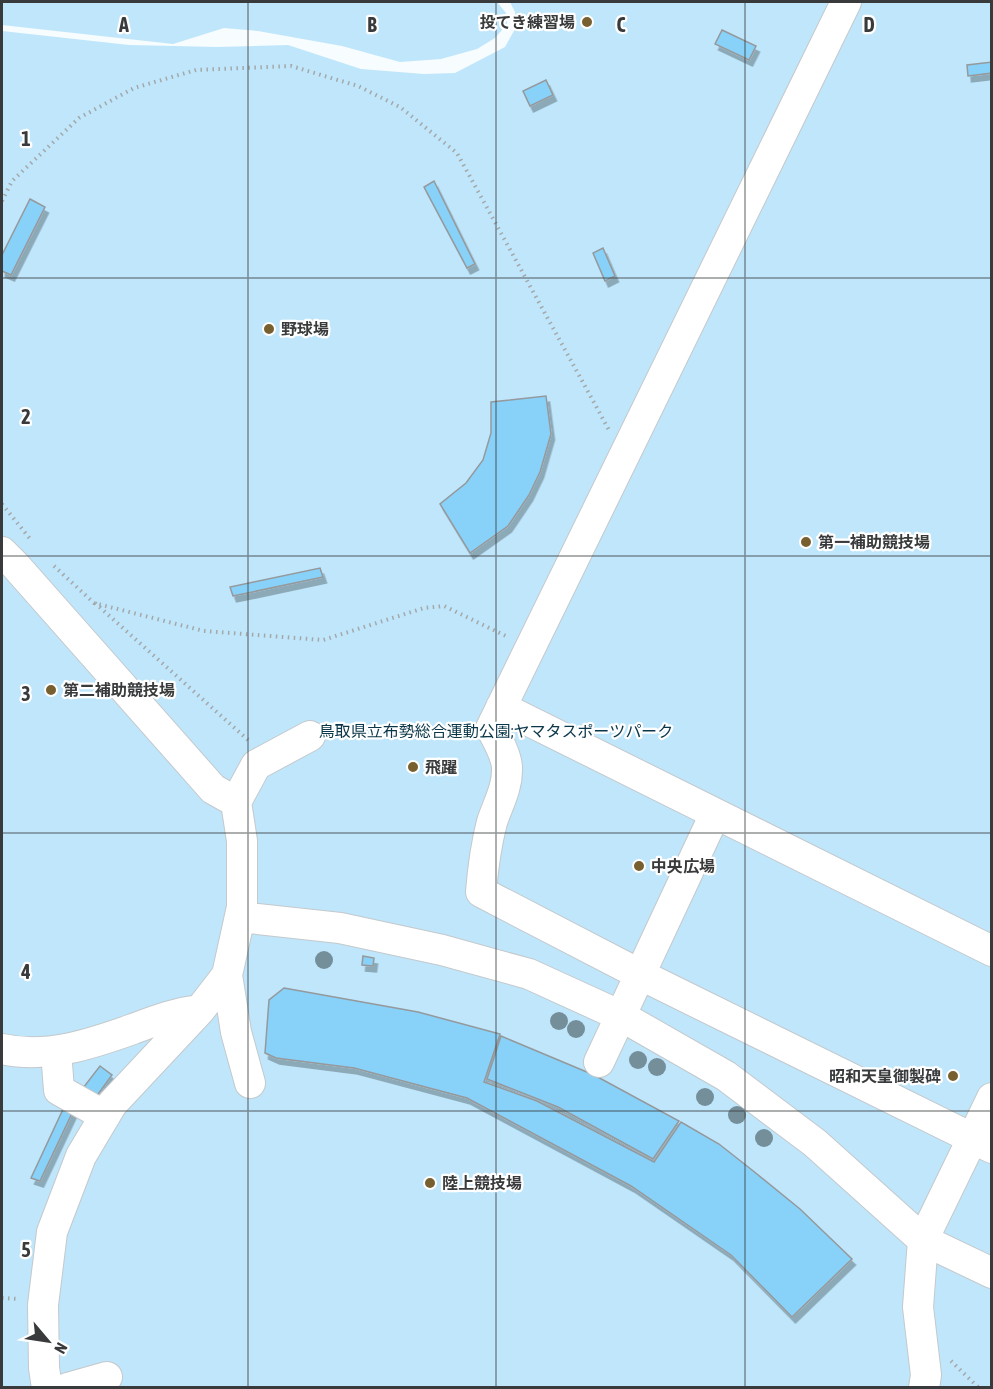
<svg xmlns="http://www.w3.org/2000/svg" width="993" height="1389" font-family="'Asap Condensed','Noto Sans JP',sans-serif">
	<defs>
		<filter id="shadow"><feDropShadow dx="3.5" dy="6" stdDeviation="0" flood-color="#0004"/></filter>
	</defs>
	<rect width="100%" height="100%" fill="#f7fcfe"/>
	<path fill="#bfe6fb" d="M2 2H497L506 13 507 24 495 38 477 49 441 59 400 62 342 46 258 31 224 28 173 44 2 25Z
		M510 2H991V1387H2V31L129 45 217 47 288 45 361 69 424 74 455 73 505 47 515 29V12Z"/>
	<path fill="#88d1f8" stroke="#95999c" stroke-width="1.5" filter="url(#shadow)" d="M722 30 756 46 749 60 715 44Z
		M992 62V73L968 76 967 65Z
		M546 80 553 95 530 106 523 91Z
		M434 181 475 264 467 268 424 187Z
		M30 199 45 207 11 275 2 271V255Z
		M603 248 615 276 605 281 593 253Z
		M546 396 551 434 540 472 529 495 508 526 470 553 440 504 466 483 483 460 491 433V402Z
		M320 568 323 577 233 596 230 587Z
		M363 956 374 958 373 966 362 965Z
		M284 988 418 1012 500 1034 484 1082 537 1101 654 1162 681 1122 719 1144 752 1170 800 1209 852 1259 792 1317 731 1255 631 1186 467 1098 354 1068 276 1058 265 1053 269 1000Z
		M501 1036 594 1075 679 1121 653 1159 558 1107 487 1079Z
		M100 1066 112 1075 96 1097 83 1088Z
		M65 1105 74 1109 40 1181 31 1178Z"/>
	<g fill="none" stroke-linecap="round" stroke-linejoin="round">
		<g stroke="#c4c9cc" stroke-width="32">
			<path id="minor" d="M846 2 491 728C497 739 506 754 507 767 508 787 498 804 492 822 486 845 483 867 481 892L641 975 992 1148
				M2 552 15 565 213 789 236 802
				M501 707 992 951
				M240 917 340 928 442 950 529 974 621 1016 726 1076 815 1143 923 1240 992 1273
				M227 975 236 1032 250 1083
				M2 1049C47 1059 91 1044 133 1029 157 1020 175 1013 200 1010
				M56 1051 59 1090 105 1116
				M599 1062 715 814
				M47 1388 44 1368 43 1305 52 1232 81 1156 112 1104 200 1010 227 975 242 907V841L236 802 256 765 310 736
				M68 1388 107 1377
				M924 1388 926 1375 918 1307 923 1240 992 1098"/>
		</g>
		<path stroke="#a4a8a9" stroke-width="4" stroke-dasharray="1.5 4.5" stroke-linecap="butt" d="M2 201 12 181 79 118 134 88 196 70 291 66 358 86 400 107 457 153 609 430
			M2 504 31 540
			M54 566 94 603 204 631 323 640 424 608 444 606 508 637
			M95 603 248 740
			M2 1298 19 1299
			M951 1361 979 1388"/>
		<use href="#minor" stroke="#fff" stroke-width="30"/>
	</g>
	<g fill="#758f9a">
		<circle cx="324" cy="960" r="9"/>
		<circle cx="559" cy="1021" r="9"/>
		<circle cx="576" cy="1029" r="9"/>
		<circle cx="638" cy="1060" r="9"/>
		<circle cx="657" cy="1067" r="9"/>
		<circle cx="705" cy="1097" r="9"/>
		<circle cx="737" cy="1115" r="9"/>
		<circle cx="764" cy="1138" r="9"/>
	</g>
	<path fill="none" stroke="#383a3b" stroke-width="1.5" stroke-opacity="0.55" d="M248 2V1388M496 2V1388M745 2V1388M2 278H992M2 556H992M2 833H992M2 1111H992"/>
	<g fill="#775f30" stroke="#fff" stroke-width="2">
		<circle cx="587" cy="22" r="6"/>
		<circle cx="269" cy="329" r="6"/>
		<circle cx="806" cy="542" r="6"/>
		<circle cx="51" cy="690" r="6"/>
		<circle cx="413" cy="767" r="6"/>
		<circle cx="639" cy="866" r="6"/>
		<circle cx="953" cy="1076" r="6"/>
		<circle cx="430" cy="1183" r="6"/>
	</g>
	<g text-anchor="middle" stroke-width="4.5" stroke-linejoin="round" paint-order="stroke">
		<g font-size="16" font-weight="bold" fill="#383a3b" stroke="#fff" text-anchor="start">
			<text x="575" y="28" text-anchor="end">投てき練習場</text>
			<text x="281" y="335">野球場</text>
			<text x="818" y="548">第一補助競技場</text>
			<text x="63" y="696">第二補助競技場</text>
			<text x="425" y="773">飛躍</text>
			<text x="651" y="872">中央広場</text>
			<text x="941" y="1082" text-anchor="end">昭和天皇御製碑</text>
			<text x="442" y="1189">陸上競技場</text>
		</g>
		<g font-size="16" fill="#0a3649" stroke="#fff">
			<text x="496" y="737">鳥取県立布勢総合運動公園;ヤマタスポーツパーク</text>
		</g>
	</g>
	<g font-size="20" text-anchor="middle" font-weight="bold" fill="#383a3b" stroke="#fff" stroke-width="4.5" stroke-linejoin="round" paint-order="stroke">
		<text x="124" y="32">A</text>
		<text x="372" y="32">B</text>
		<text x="621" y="32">C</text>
		<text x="869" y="32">D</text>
		<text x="26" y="146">1</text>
		<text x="26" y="424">2</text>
		<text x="26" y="701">3</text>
		<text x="26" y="979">4</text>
		<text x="26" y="1257">5</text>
	</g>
	<rect width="993" height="1389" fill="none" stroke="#383a3b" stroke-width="6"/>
	<g transform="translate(48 1341) rotate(119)" stroke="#ffffff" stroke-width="4.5" paint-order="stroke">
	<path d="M0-4.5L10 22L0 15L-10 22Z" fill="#383a3b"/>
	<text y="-9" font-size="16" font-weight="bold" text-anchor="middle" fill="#383a3b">N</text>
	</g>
</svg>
